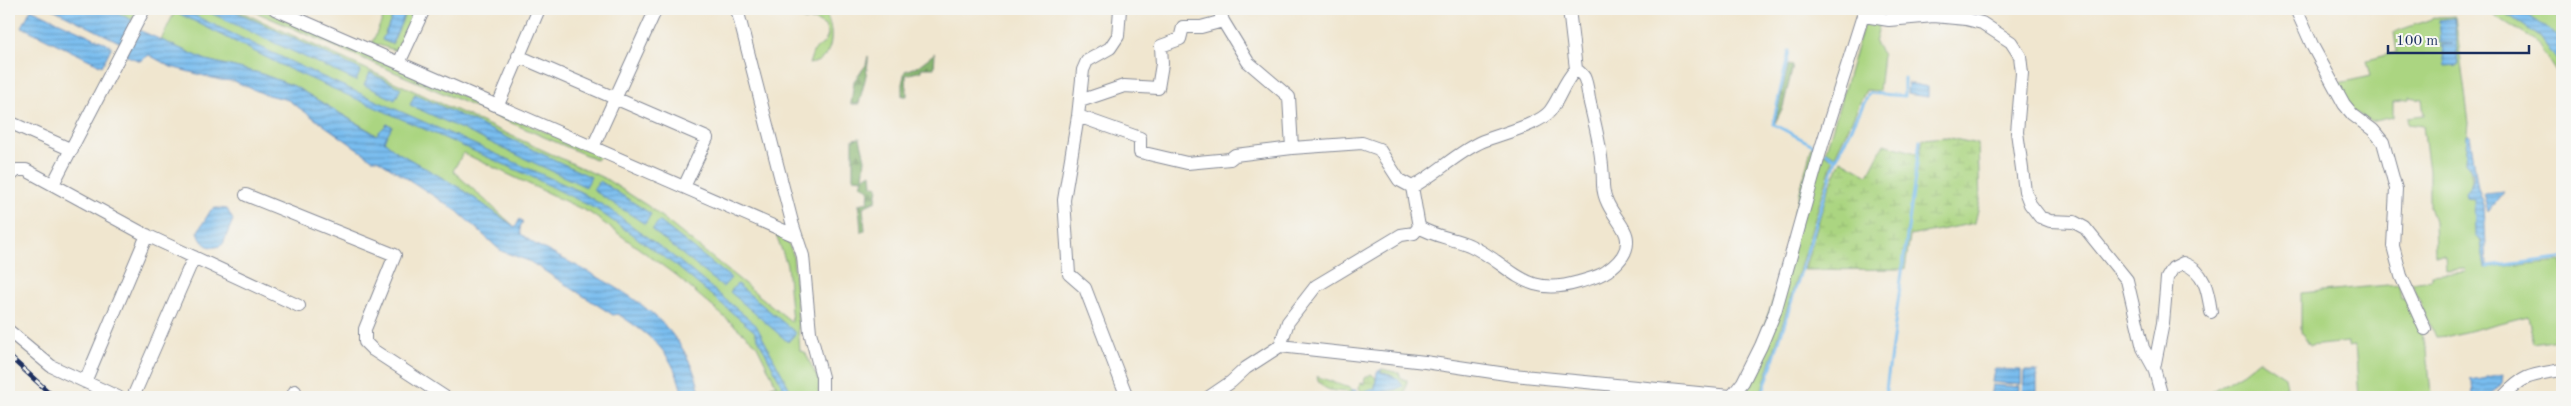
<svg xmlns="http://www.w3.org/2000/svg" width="2571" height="406" font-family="'Old Standard TT',serif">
	<defs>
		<pattern id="forest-firs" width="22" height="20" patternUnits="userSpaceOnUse" patternTransform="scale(1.25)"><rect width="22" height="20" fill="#88b66f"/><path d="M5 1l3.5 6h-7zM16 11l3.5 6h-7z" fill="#6e945e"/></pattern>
		<pattern id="wetland-marsh" width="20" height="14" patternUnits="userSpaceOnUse" patternTransform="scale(1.25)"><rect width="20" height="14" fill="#abd581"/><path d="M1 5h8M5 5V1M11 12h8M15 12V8" fill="none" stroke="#93b772"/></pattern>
		<pattern id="water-rules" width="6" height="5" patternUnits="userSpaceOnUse" patternTransform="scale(1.25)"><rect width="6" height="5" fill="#79bdef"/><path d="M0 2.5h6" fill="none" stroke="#629ac5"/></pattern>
	</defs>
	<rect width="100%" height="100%" fill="#f6f6f2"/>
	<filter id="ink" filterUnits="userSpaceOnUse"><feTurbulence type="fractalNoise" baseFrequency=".02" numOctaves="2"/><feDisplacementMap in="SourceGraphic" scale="10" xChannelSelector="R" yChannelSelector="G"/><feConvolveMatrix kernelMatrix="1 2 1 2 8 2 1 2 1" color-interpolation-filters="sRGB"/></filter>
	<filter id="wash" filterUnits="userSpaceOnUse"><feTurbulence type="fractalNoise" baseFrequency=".0096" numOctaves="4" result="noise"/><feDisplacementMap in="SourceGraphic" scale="20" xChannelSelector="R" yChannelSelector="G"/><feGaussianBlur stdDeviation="1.12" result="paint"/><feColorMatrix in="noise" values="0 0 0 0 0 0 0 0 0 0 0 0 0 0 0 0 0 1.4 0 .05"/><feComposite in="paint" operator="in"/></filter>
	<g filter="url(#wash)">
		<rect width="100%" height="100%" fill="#f0e6cf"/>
		<path fill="#abd581" stroke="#638270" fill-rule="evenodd" d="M109 9H127L132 11 138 9 132 20Z
			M176 9H235L606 179 648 206 792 322 787 265 776 234C786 240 789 244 793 254L800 351 805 352 819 381 818 397H782L756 344 674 274 590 213 463 153 453 171 515 227 460 188 397 152 383 141 392 126 387 124 377 135 294 86 259 73 206 60 161 40Z
			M249 9H260L599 155 597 160Z
			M387 9H396L382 40 392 44 407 9H417L397 51 372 43Z
			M790 9H800L809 16 819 12 827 16C835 34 833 61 809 64L813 52 825 42 828 35 825 26 815 20H804Z
			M2489 9H2500L2540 37 2562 67V81L2536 42 2496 16Z
			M2513 9H2543L2562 20V43L2544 26Z
			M2455 16 2469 123 2465 162C2476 173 2472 185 2466 198H2474L2485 268 2562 261V338L2534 343 2528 316 2449 336 2435 337 2412 283 2431 280V275L2466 272 2465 269 2446 270 2445 255H2435L2434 221 2429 207V171L2423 126 2408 124 2407 117 2424 115 2422 99 2409 97V100L2393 102V117L2371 122 2352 110 2339 83 2371 76 2367 60 2397 52 2394 32 2437 17ZM2454 18 2458 65 2452 42 2439 20Z
			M1865 20 1880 22 1875 43 1883 55 1879 91 1866 90 1835 156 1826 150Z
			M1812 146 1818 150 1795 230 1790 229Z
			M1824 153 1833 160 1760 396 1743 394 1742 390Z
			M2399 284 2401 299H2408L2427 350 2431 395 2359 397 2355 345 2348 346V342L2310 346 2301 332V293Z
			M2259 360 2285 377 2287 387 2242 397H2202L2244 372Z"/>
		<path fill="url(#forest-firs)" stroke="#527266" d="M935 53 934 68H921V71L906 75 907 96H902V84L905 71 918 66Z
			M868 56C869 69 862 90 859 104H851L854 81 866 65Z
			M1788 65 1793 66 1783 107 1775 123Z
			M860 138 865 159 863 178 871 173 872 185 878 187 876 201 863 207 865 230 861 232 859 204 868 202 869 189 861 185 863 179 853 178V139Z"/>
		<path fill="url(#wetland-marsh)" stroke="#638270" d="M1945 137 1978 144 1980 201 1975 223 1910 236 1905 269 1804 270 1827 193 1841 160 1868 175 1884 144 1920 154 1923 139Z
			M1382 369 1399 373 1401 379 1407 380 1405 394 1376 393 1397 390 1391 375 1380 372Z
			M1371 374 1376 378 1375 388 1363 392 1359 389 1360 383 1364 384 1365 378Z
			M1316 376 1352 389 1351 391 1356 397 1348 392C1333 391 1323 392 1316 376Z
			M776 384 782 397H748Z"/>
		<path fill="url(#water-rules)" stroke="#4a76a6" d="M31 9 112 46 102 66 22 27Z
			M53 9H109L132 20 130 26 206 60 259 73 294 86 376 135 387 124 392 126 384 141 397 152 460 188 515 227 520 219 523 222 520 227 521 234 533 243C604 282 684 309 701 397H683C674 353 654 338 618 314L613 315 529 261 501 251 457 211 377 159H372L288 100 264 94 234 81 220 80 171 67 149 55 140 61 125 55 129 47Z
			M181 9 321 76 579 191 609 209 678 260 756 325 794 397H788L754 331 675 265 596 209 530 176 291 70 178 13Z
			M202 9H230L361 70 356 81Z
			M396 9H407L392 44 382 40Z
			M2500 9C2524 9 2543 24 2560 40L2562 67 2540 37Z
			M2454 18 2458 65 2445 66 2442 45 2453 44 2441 43 2439 20Z
			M370 73 401 88 395 100 364 85Z
			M1908 83 1928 87V97L1907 94Z
			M415 94 591 177 586 187 410 105Z
			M2467 135H2470L2478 188 2484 204 2487 267 2485 268 2481 241 2475 236 2474 199 2466 198 2465 193C2470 188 2477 177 2471 168 2469 166 2466 165 2465 162Z
			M600 181 651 214 645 224 593 190Z
			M2504 192 2489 211 2484 194Z
			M216 208 227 209 233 220 223 244C211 252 200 244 198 231L211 210Z
			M659 221 731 278 723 287 652 230Z
			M737 284 796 333 788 342 730 292Z
			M1382 369 1380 372 1397 378 1403 386C1398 390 1364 396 1356 397L1351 390H1357L1358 393 1375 388 1377 372Z
			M1994 369 2021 370V385L1992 382Z
			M2024 371H2037V397H2023Z
			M2503 374 2502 383 2490 397H2473L2472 382 2470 380Z
			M1992 385 2020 387 2019 397H1990Z"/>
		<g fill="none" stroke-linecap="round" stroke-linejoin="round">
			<path stroke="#79bdef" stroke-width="3" d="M1789 51 1773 124 1815 146
				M1826 152 1836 159
				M2487 267 2562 258
				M1777 397 1766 396 1763 392 1836 159 1869 93 1904 96V78
				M1885 397 1920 140"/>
		</g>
	</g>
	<g filter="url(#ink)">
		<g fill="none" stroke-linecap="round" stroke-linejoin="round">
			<g stroke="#868a96" stroke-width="14">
				<path id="minor" d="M275 9 796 236
					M737 9 793 226 803 256 810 332 822 377V397
					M1120 9 1118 36 1110 48 1087 61 1083 70 1078 116 1064 200 1069 274 1085 288 1127 397
					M1219 9 1223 21 1248 62 1289 97 1292 148
					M2296 9 2313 47 2344 104 2353 115 2373 130 2383 142 2396 189 2393 246 2401 276 2425 329
					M1864 16 1889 20 1934 16 1966 19 1982 23 2011 42 2020 56 2022 73 2017 132 2025 191 2030 204 2040 217 2050 221 2074 222 2085 228 2127 280 2143 348 2154 368 2162 397
					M518 56 707 138 684 187
					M399 63 424 9
					M1080 101 1124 86 1158 88 1162 64 1161 46 1180 39 1183 27H1201L1223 21
					M498 105 539 9
					M1078 116 1140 138V152L1187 163 1230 159 1235 155 1292 148 1362 143 1379 149 1399 180 1412 187
					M9 122 72 150
					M593 147 656 9
					M9 177 17 170H26L142 233 299 306
					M53 184 144 9
					M246 195 395 255 365 329V342L373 350 445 397
					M1419 227C1435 237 1452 238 1469 245 1513 265 1523 299 1579 282 1588 279 1599 277 1607 271 1617 264 1628 253 1627 240 1627 225 1604 210 1603 185 1603 156 1596 128 1589 99 1588 93 1587 83 1584 77 1582 74 1578 71 1576 69
					M9 331 51 366 118 397
					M1280 346 1288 322 1316 286 1401 235 1414 233 1419 227 1412 187C1437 174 1457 152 1483 141 1500 134 1539 125 1550 111 1560 98 1563 83 1576 69L1569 9
					M2154 368 2163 323 2167 278 2173 268 2183 263C2205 271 2208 291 2211 312
					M85 382 147 235
					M133 397 194 257
					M292 397 295 391
					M1209 397 1231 382 1246 368 1280 346 1425 362 1513 375 1740 397
					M1731 397 1743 382 1761 346 1775 312 1822 145 1865 9
					M2503 397C2524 374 2532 375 2562 370"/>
			</g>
			<use href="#minor" stroke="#fff" stroke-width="12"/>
			<g stroke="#1b2f5e" stroke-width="5">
				<path id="rail" d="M9 356 54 397"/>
			</g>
			<use href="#rail" stroke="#f6f6f2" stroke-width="3" stroke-dasharray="9" stroke-linecap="butt"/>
		</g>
	</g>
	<rect width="2571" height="406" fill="none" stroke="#f6f6f2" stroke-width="30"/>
	<path d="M2388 45v8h141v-8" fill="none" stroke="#1b2f5e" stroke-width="2.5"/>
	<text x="2396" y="45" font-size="15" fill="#1b2f5e" stroke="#f6f6f2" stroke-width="4" paint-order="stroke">100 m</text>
</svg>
